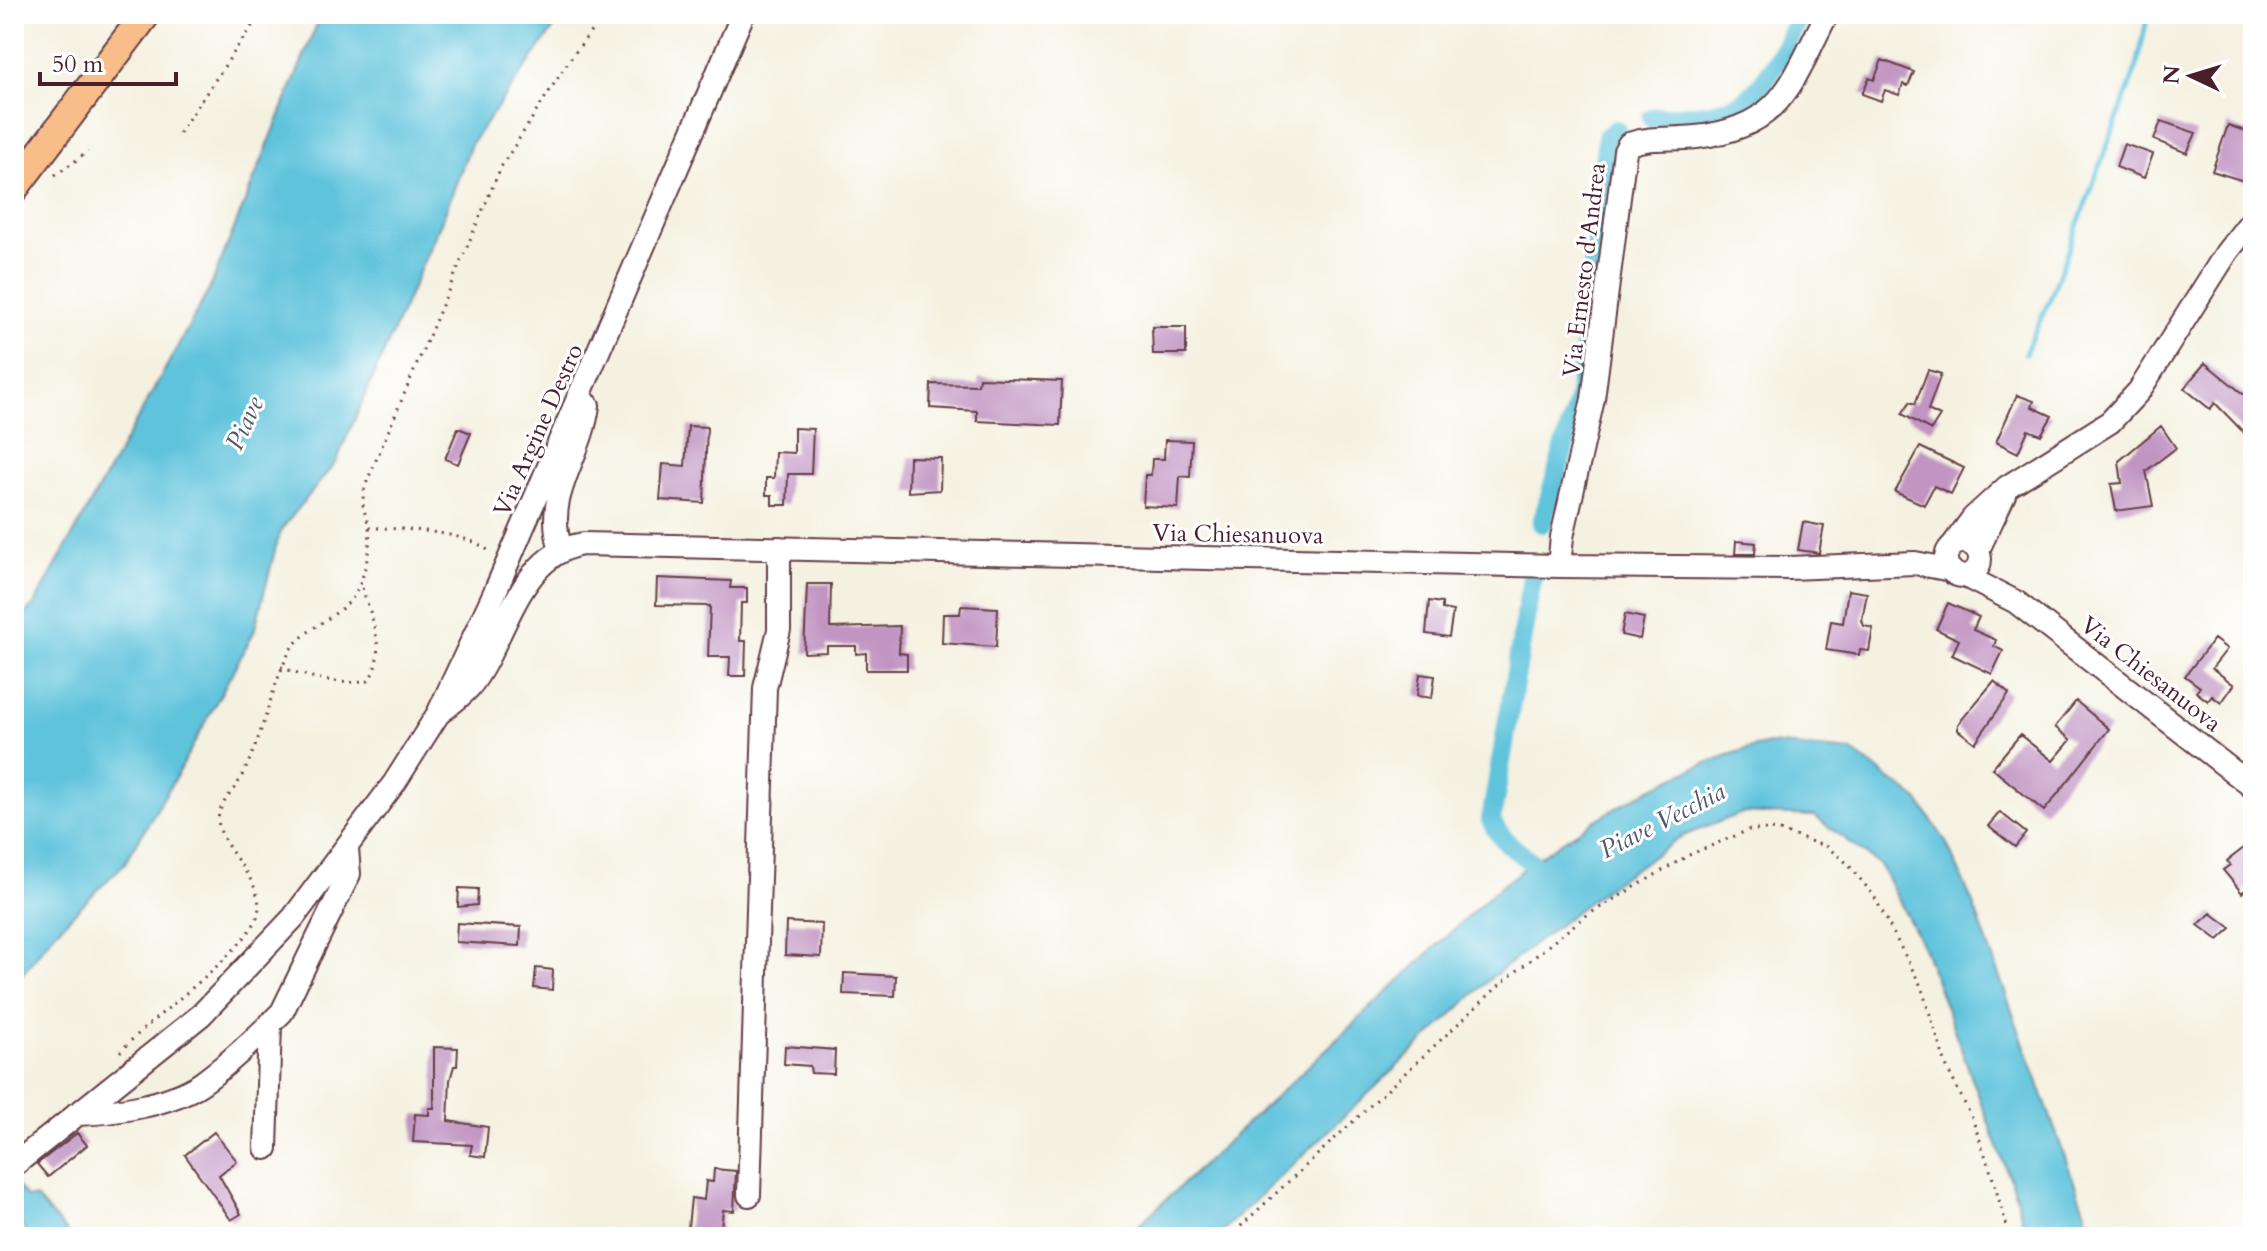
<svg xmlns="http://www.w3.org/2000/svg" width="2267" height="1251" font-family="Cardo,serif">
	<rect width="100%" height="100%" fill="#fff"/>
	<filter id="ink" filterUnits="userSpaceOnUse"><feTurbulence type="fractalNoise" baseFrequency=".0125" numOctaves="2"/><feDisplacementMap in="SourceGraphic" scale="16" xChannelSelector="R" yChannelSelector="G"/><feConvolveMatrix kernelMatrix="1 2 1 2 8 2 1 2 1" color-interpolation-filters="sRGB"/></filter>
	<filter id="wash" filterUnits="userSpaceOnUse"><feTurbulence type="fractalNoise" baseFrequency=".006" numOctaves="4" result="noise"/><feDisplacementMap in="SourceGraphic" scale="32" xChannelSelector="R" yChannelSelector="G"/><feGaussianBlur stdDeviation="1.8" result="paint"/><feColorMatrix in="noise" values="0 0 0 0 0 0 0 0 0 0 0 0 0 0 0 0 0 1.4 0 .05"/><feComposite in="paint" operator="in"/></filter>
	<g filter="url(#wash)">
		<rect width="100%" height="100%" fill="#f5f1e1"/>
		<path fill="#5ec3dc" stroke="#547184" stroke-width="2" d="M321 14H564L471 144 444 215 336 462 280 531 254 632 177 775 125 863 55 932 14 985V624L34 605 210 288Z
			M1769 744 1852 751 1918 800 1946 842 1972 901 2094 1237H2026L2017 1199 1924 949 1881 866 1814 816 1742 813 1683 836 1606 888 1492 977 1216 1237H1126L1496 890C1567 833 1680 762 1769 744Z
			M14 1182 26 1197 36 1198 67 1232V1237H30L14 1216Z"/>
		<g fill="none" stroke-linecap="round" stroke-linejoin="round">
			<path stroke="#5ec3dc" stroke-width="5" d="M2025 353 2050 299 2137 66 2148 14"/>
			<path stroke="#5ec3dc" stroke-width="20" d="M1652 118C1679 115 1713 117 1737 105 1768 90 1786 42 1801 14
				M1542 523 1579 398 1607 137 1616 130
				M1532 578 1491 820C1501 845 1532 859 1550 879"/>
		</g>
		<g id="blocks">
			<path fill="#c194c2" d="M1882 60 1914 72 1908 86 1903 84 1899 95 1885 90 1881 101 1862 94 1869 78 1874 80Z
				M2161 121 2196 133 2187 153 2154 140Z
				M2228 125 2253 134 2250 183 2212 171Z
				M2124 144 2153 154 2144 178 2116 167Z
				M1152 327H1186V354H1153Z
				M2205 363 2253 402V442L2215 403 2210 409 2184 388Z
				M1928 370 1941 374 1928 410 1940 416 1931 430 1902 414 1910 402 1915 404Z
				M979 378 1062 381 1060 425 977 421V411L930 408 931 384 978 385Z
				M2017 395 2034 401 2032 407 2052 416 2041 435 2028 430 2018 453 1996 442Z
				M688 426 707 427 704 503 660 500 663 464 685 466Z
				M2161 426 2176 448 2146 471 2153 506 2116 511 2111 484 2122 483 2119 461Z
				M458 428 471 433 458 464 445 459Z
				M794 428 813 429 811 474H788L787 505H772V495H766V478H774L775 452 794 453Z
				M1165 440 1192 441 1190 477 1180 476 1178 508 1143 506 1145 475H1151L1152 459H1164Z
				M1920 447 1964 468 1951 494 1934 486 1924 505 1895 492Z
				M909 457 941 458 940 490 908 492Z
				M1803 522 1824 526 1819 553 1798 550Z
				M1736 541 1756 543 1755 554H1735Z
				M657 578 731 581 730 588H747V603H741L740 641H746L745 676H729L730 657H708L710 606 656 605Z
				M807 584H831L830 628 900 626 899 653 907 654V670H866V653L856 654V646H827V652L804 653Z
				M1848 590 1867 593 1862 620 1864 626 1873 628 1869 651 1860 650 1859 655 1826 650 1831 621 1843 623Z
				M1429 601 1442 603V609L1453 611 1449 637 1426 634Z
				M1948 603 1979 617 1973 630 1996 640 1994 646 2003 651 1992 674 1952 655 1959 640 1936 629Z
				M961 606 998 608 996 647 942 643 943 614H960Z
				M1625 614 1644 618 1640 639 1621 635Z
				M2214 639 2227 649 2212 668 2234 685 2221 703 2212 696 2208 701 2196 692 2200 687 2185 676Z
				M1420 674 1435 676 1432 698 1417 696Z
				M1994 681 2009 694 1975 743 1958 730V724Z
				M2076 701 2109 729 2044 811 1992 768 2020 735 2053 761 2071 740 2055 727Z
				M2000 812 2026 833 2015 847 1988 826Z
				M2253 841V882L2242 893 2223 870 2230 865 2227 861Z
				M459 888 478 889 477 905 458 907Z
				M2211 913 2231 928 2218 940 2198 925Z
				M786 922 822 924 821 957 785 955Z
				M457 923 521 927 520 946 456 942Z
				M536 968 553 970 552 990 534 988Z
				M844 973 896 976 895 996 843 994Z
				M785 1046 835 1050 834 1074 811 1073 810 1066 784 1064Z
				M434 1047 458 1048 457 1066H454L450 1080 448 1121 488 1127 485 1157 470 1155 472 1145 413 1142 415 1114 429 1115V1108H434Z
				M214 1132 237 1161 219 1175 241 1214 231 1220 185 1155Z
				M77 1133 87 1145 48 1177 37 1164Z
				M714 1169 736 1171 734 1211 723 1210 720 1237H687L691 1198 704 1200 706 1181 713 1182Z"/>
		</g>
	</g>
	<g filter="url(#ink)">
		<use href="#blocks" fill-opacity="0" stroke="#643e46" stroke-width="2"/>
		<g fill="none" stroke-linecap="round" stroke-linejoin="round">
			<g stroke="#643e46" stroke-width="26">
				<path id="minor" d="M1946 559a17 17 0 1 1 34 0a17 17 0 1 1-34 0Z
					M1953 545 1973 518 2007 487 2110 422 2139 391 2227 252 2253 219
					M561 549C542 495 582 458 588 405
					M1978 550 2004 495
					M1559 566 1562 537 1593 399 1625 151 1629 144C1652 136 1672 140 1696 137 1783 127 1791 83 1827 14
					M1965 576 2016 602 2253 787
					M438 714C449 705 462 696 471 685 506 639 518 554 583 544L1559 566 1789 568 1915 563 1951 570
					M76 1114C114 1113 170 1105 202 1083 230 1063 258 1036 282 1012L349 874 347 848
					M266 1148 270 1024
					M14 1165 201 1015 293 918 395 782 438 714 495 592 743 14
					M749 1195 765 688 779 630V548"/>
			</g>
			<g stroke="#643e46" stroke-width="32">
				<path id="major" d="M14 188 146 14"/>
			</g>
			<path stroke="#643e46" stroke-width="3" stroke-dasharray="2 6" stroke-linecap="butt" d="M179 133 260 14
				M55 175 88 152
				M369 528C400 528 468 531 490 552
				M281 667C306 677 341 686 368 681 389 652 370 615 361 584
				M120 1052C147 1020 250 950 258 914 265 882 226 855 219 826 215 808 229 797 238 783 263 741 269 689 292 647 309 627 334 618 351 600 363 586 372 546 369 528 365 507 360 511 365 486L501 167 568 62 604 14
				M1229 1237 1503 982 1584 917 1689 855 1749 830H1777L1827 847 1847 863 1874 896 1921 986 1947 1068 1972 1118 1989 1166 2010 1237"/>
			<use href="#minor" stroke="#fff" stroke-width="22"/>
			<use href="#major" stroke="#f8bd89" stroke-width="28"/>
		</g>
	</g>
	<g text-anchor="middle" stroke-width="6" stroke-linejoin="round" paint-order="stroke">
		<g font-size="24" fill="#4a1f2b" stroke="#fff">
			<text transform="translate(1584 270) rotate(-83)" y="8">Via Ernesto d'Andrea</text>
			<text transform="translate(538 430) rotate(-66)" y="8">Via Argine Destro</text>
			<text transform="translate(1238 534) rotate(1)" y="8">Via Chiesanuova</text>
			<text transform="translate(2151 674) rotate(38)" y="8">Via Chiesanuova</text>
		</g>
		<g font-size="26" font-style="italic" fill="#515869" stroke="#fff">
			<text transform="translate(244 423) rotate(-65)" y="9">Piave</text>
			<text transform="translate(1662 820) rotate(-27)" y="9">Piave Vecchia</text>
		</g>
	</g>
	<rect width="2267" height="1251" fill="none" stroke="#fff" stroke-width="48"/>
	<g transform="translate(2191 76) rotate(274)" stroke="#ffffff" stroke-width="6" paint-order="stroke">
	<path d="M0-6L14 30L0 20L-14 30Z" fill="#4a1f2b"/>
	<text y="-12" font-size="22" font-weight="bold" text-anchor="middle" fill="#4a1f2b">N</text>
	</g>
	<path d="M40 72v12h136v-12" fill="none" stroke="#4a1f2b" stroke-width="4"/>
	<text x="52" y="72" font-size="24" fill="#4a1f2b" stroke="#ffffff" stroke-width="6" paint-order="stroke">50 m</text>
</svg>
